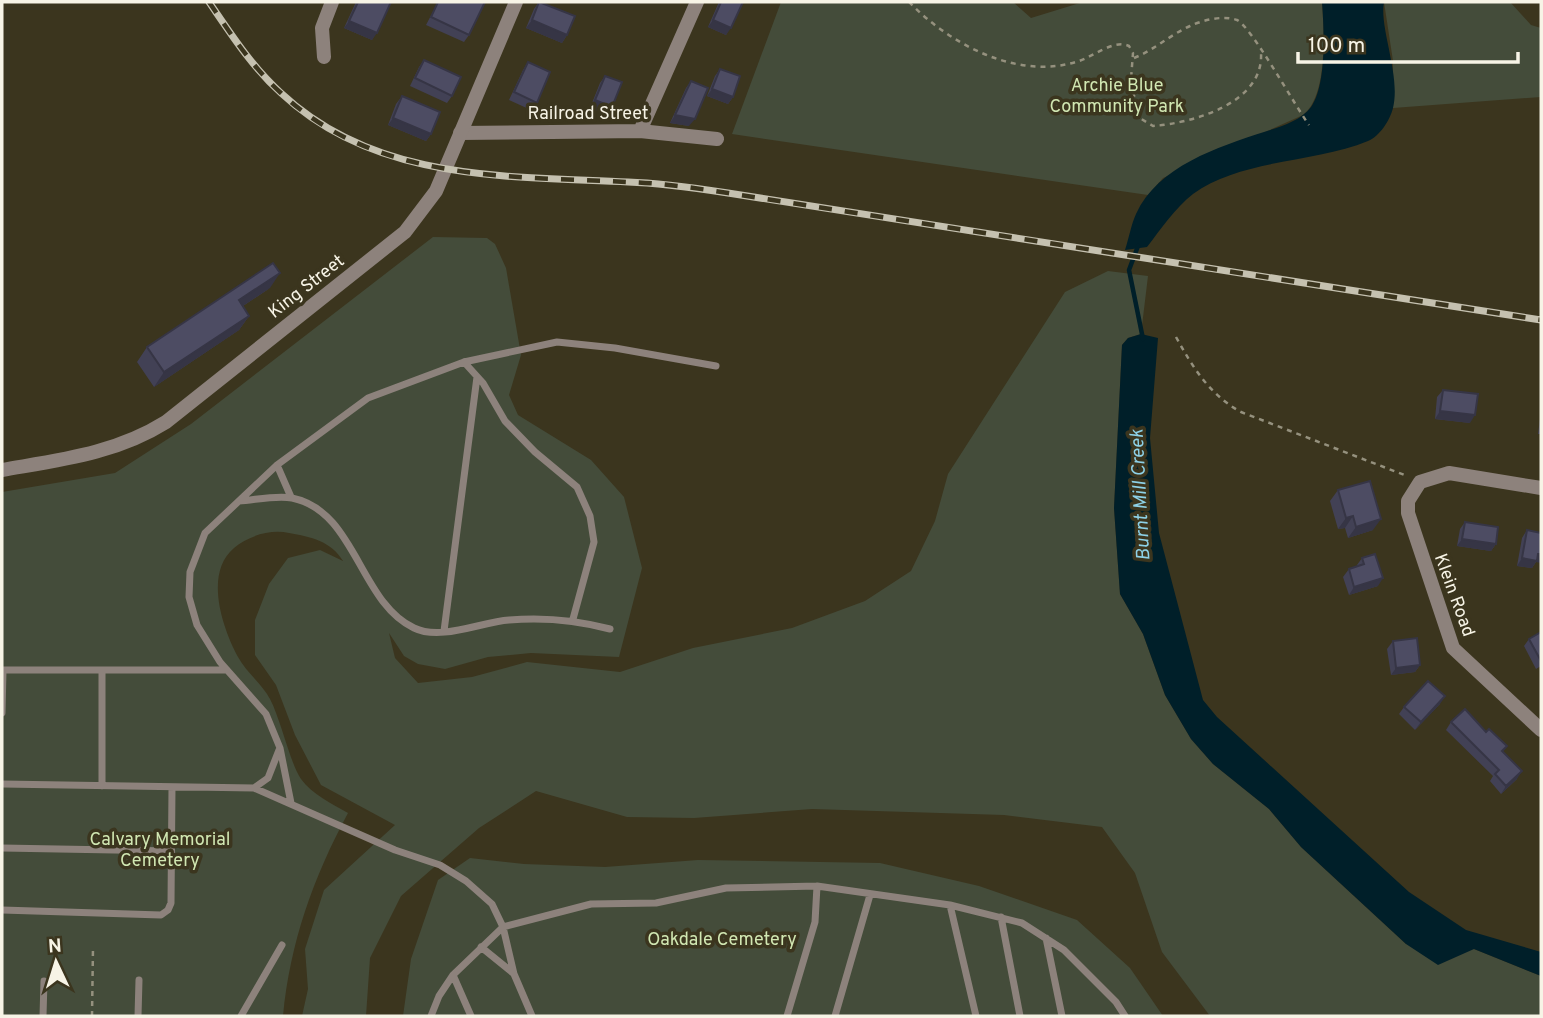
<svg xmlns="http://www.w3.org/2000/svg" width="1543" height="1018" font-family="Overpass,sans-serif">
	<rect width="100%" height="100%" fill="#3b351e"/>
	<path fill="#444c3a" d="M781 2H1013L1031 18 1083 2H1322C1324 31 1328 96 1303 115L1163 178 1148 195 732 134Z
		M1384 2H1510L1531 25 1541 28V97L1393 108V61Z
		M433 237 487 238 495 244 506 268 521 355 509 395 518 415 591 460 624 497 642 568 619 657 531 653 488 657 445 669 418 664 404 656 389 633 395 658 418 683 472 677 527 662 620 672 693 648 792 628 865 601 911 571 935 521 948 474 1065 292 1108 271 1148 276 1141 334 1128 338 1122 345 1114 508 1120 594 1143 634 1165 695 1191 739 1213 764 1269 809 1301 847 1406 944 1474 949 1541 976V1016H1210L1162 952 1135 873 1102 827 1004 815 812 809 694 818 627 817 536 791 479 828 401 896 370 958 366 1016H302L308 989 305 949 324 890 395 825 321 785 295 735 276 685 255 655V620L269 584 288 558 320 550 343 561C331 541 311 537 289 533 270 529 248 536 234 548 204 573 222 627 238 657 246 672 262 684 270 699 281 720 290 763 301 779 312 794 332 804 348 813 313 878 290 943 283 1016H2V492L115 473 191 424Z
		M470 858 524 864 605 867 698 860 880 863 979 886 1077 920 1130 968 1163 1016H403L411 959 438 880Z"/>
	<path fill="#001f29" d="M1322 2H1384C1379 28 1401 75 1393 108 1390 120 1380 136 1368 141 1315 163 1241 159 1193 194 1175 208 1161 229 1147 247L1125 250C1129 238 1131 225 1136 214 1158 166 1218 147 1264 132 1279 127 1301 121 1311 107 1327 84 1324 29 1322 2Z
		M1141 334 1158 338 1150 438 1159 533 1203 700 1217 717 1409 892 1466 930 1541 952V976L1474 949 1438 965 1406 944 1301 847 1269 809 1213 764 1191 739 1165 695 1143 634 1120 594 1114 508 1122 345 1128 338Z"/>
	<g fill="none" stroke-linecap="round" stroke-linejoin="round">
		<path stroke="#001f29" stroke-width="4.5" d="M1138 246 1129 270 1143 339"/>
		<path stroke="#95917e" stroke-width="2.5" stroke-dasharray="5 5" stroke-linecap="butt" d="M909 2C951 45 1018 81 1079 61 1094 56 1114 39 1129 46L1133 53 1131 79 1138 117 1153 126C1193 123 1264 103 1261 53
			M1134 58C1154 50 1170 35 1190 26 1203 20 1223 15 1237 20 1251 26 1295 106 1309 125
			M1176 337C1193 368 1210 395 1241 412L1407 476
			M92 1016 93 947"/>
		<path stroke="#8d827c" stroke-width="7" d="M464 362 483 383 505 421 535 452 577 487 590 516 594 542 573 619
			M277 465 291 497
			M239 501C255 500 276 495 292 498 356 511 359 602 414 628 441 641 481 622 509 620 544 617 576 620 610 629
			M444 631 477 377
			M2 713 3 670H227
			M2 784 254 788 268 778 279 750
			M102 786V670
			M254 788 395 850 440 865 466 881 492 904 503 927 514 974 532 1016
			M291 803 280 748 266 714 220 662 197 625 189 597 190 572 205 533 277 465 368 398 464 362 557 342 615 348 716 366
			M2 848 171 851
			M950 905 976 1016
			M2 910 161 915 168 910 171 903 172 787
			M1001 917 1020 1016
			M1046 938 1062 1016
			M481 947 513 973
			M453 975 471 1016
			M43 1016 44 981
			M138 1016 139 980
			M241 1016 282 945
			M431 1016 439 996 453 975 503 927 591 904 656 903 726 888 817 886 950 905 1022 923 1064 950 1116 1002 1125 1016
			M787 1016 815 922 817 886
			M835 1016 870 895"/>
		<path stroke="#8d827c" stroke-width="14" d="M324 57 322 28 332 2
			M640 131 697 2
			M460 133 640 131 717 139
			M1541 488 1449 473 1420 482 1408 501V513L1453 648 1541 730"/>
		<path stroke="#8d827c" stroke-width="14" d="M2 470C59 460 115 454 166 422L405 232 436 191 516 2"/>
		<g stroke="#c5c1b0" stroke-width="7">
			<path id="rail" d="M209 2C231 34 252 67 281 93 376 182 507 176 628 182 661 183 695 188 728 193L1541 320"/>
		</g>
		<use href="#rail" stroke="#3b351e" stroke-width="4.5" stroke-dasharray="13" stroke-linecap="butt"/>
	</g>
	<path fill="#424155" d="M356 2H391L372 40 344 28Z
		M438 2H485L469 35 464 42 426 25Z
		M539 2 567 35 562 43 526 28 534 9Z
		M719 2H743L726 35 708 27Z
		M424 60 452 96 447 103 410 86 419 67Z
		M528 62 537 103 531 110 509 100 523 70Z
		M720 69 733 97 728 104 707 96 715 76Z
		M605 76 607 114 590 108 600 83Z
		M691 81 689 126 670 123 686 88Z
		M402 96 431 134 426 141 388 125 396 104Z
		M270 288 243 306 249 316 239 330 154 387 137 362 147 347Z
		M1443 390 1470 423 1435 419 1437 397Z
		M1541 412V434H1538Z
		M1338 490 1373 530 1348 538 1345 528 1338 529 1330 501Z
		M1465 522 1496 544 1491 551 1457 546 1460 529Z
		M1527 530 1536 562 1532 568 1517 566 1522 538Z
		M1362 558 1378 586 1349 595 1343 577 1349 569 1357 567V565Z
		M1541 632V666L1536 669 1524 646 1529 639Z
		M1393 641 1420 665 1415 672 1391 675 1387 649Z
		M1440 704 1415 730 1399 714 1404 707Z
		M1451 722 1486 732 1507 746 1503 751 1517 779 1501 794 1490 781 1493 776 1446 730Z"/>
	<path fill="#363545" d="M532 20 567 35 562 43 526 28Z
		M713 20 731 28 726 35 708 27Z
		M349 21 377 33 372 40 344 28Z
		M712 89 733 97 728 104 707 96Z
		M595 100 612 107 607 114 590 108Z
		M675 115 695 119 689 126 670 123Z
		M393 118 431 134 426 141 388 125Z
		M280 273 270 288 229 315 239 300Z
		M249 316 239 330 154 387 164 372Z
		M1440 411 1475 415 1470 423 1435 419Z
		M1353 516 1345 528 1338 529 1346 518Z
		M1381 519 1373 530 1348 538 1356 527Z
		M1462 539 1496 544 1491 551 1457 546Z
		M1538 554H1541V563L1536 562 1532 568 1517 566 1522 558Z
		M1383 578 1378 586 1349 595 1354 587Z
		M1420 665 1415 672 1391 675 1396 668Z
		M1445 696 1440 704 1415 730 1421 722Z
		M1522 771 1517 779 1501 794 1506 786Z"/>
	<path fill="#4d4c63" stroke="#363545" stroke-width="2" d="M358 2H391L377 33 349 21Z
		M438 2H485L469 35 431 17Z
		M539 2 575 16 567 35 532 20Z
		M721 2H743L731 28 713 20Z
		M424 60 461 77 452 96 415 78Z
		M528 62 550 72 537 103 514 92Z
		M720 69 740 76 733 97 712 89Z
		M605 76 622 82 612 107 595 100Z
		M691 81 708 88 695 119 675 115Z
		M402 96 440 112 431 134 393 118Z
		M273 263 280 273 239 300 249 316 164 372 147 347Z
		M1443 390 1478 394 1475 415 1440 411Z
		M1370 481 1381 519 1356 527 1353 516 1346 518 1338 490Z
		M1465 522 1498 527 1496 544 1462 539Z
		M1527 530 1541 533V554H1538L1537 561 1522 558Z
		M1375 554 1383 578 1354 587 1349 569 1364 564 1362 558Z
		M1541 632V661L1529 639Z
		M1417 638 1420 665 1396 668 1393 641Z
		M1428 681 1445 696 1421 722 1404 707Z
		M1465 709 1486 732 1489 729 1507 746 1502 751 1522 771 1506 786 1495 774 1499 770 1451 722Z"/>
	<g text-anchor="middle" stroke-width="7" stroke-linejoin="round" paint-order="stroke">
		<g font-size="18" fill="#d1e7b2" stroke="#3b351e">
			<text x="1117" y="91">Archie Blue<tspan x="1117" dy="21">Community Park</tspan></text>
			<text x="160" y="845">Calvary Memorial<tspan x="160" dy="21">Cemetery</tspan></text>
			<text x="722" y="945">Oakdale Cemetery</text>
		</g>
		<g font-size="18" fill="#f7f4e6" stroke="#3b351e">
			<text x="588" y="119">Railroad Street</text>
			<text transform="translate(306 286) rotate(-38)" y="6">King Street</text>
			<text transform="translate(1455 595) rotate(70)" y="6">Klein Road</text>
		</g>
		<g font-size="19" font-style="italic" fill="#8dd1e7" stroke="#3b351e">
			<text transform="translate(1139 495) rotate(-93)" y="7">Burnt Mill Creek</text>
		</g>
	</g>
	<rect width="1543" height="1018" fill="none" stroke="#f7f4e6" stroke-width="7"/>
	<g transform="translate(56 962) rotate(356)" stroke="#3b351e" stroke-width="5" paint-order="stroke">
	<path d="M0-5L12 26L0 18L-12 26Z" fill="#f7f4e6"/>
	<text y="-10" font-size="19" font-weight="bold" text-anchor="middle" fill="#f7f4e6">N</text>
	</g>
	<path d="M1298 52v10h220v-10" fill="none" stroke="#f7f4e6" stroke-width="3.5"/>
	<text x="1308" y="52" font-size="21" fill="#f7f4e6" stroke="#3b351e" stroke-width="5" paint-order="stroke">100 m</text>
</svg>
